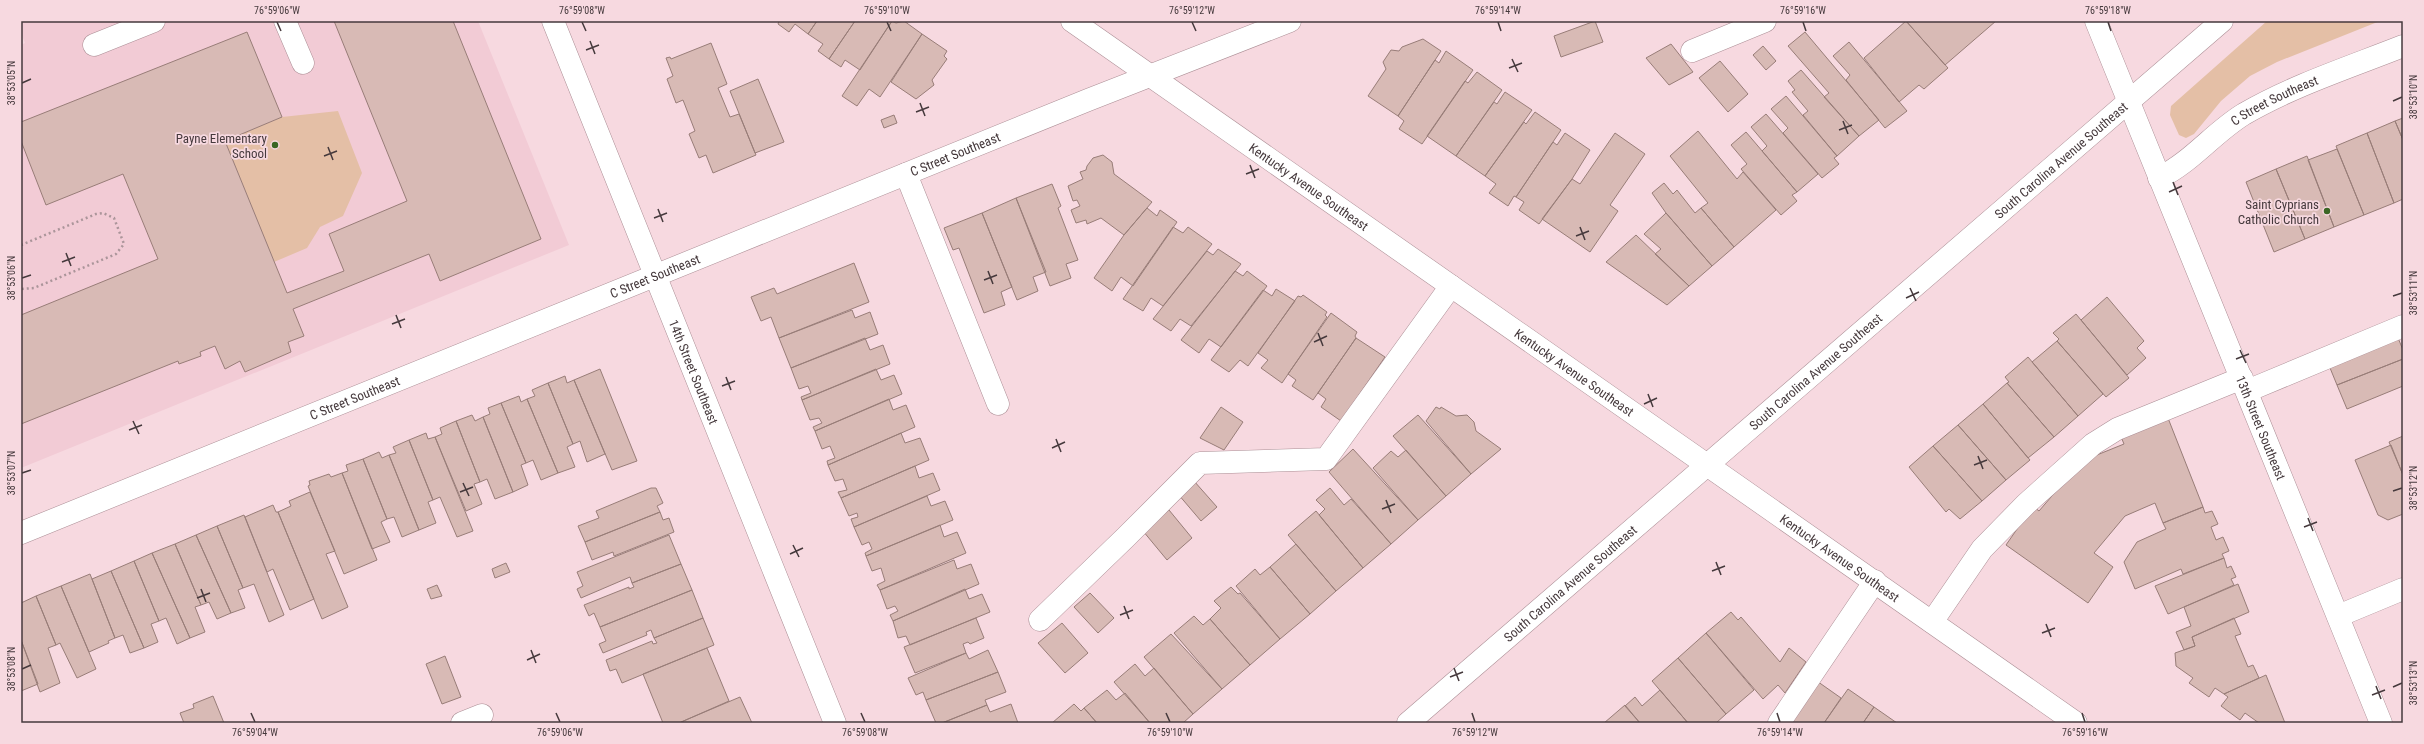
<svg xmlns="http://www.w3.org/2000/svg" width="2424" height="744" font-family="'Roboto Condensed',sans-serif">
	<rect width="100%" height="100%" fill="#f7d9e0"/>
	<path fill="#f2cbd5" d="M21 21H478L569 245 21 468V45L25 43 21 33Z"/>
	<path fill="#e4bfa6" d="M2267 21H2380L2277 62 2250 76 2221 101 2194 134 2186 138 2179 135 2170 115 2171 106Z
		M338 111 362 173 343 216 320 227 307 248 274 262 225 141 282 117Z"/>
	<path fill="#d8bab5" stroke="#987d78" d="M334 21H453L541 239 440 281 429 254 293 309 304 336 288 342 291 352 245 372 240 361 225 369 215 346 200 352 201 356 179 364 178 361 21 424V315L158 259 123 174 46 205 21 141V122L247 32 282 117 225 141 287 293 344 271 329 234 407 201Z
		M779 21H817L808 34 795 24 789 32 778 24Z
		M817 21H855L829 59 818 51 823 44 808 34Z
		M855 21H892L860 70 845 60 841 67 829 59Z
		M892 21 896 23 904 21 922 34 880 97 869 89 857 106 842 96Z
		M1595 21 1603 42 1561 57 1554 36Z
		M1906 21H1996L1945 65Z
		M1906 21 1948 68 1924 89 1919 85 1899 102 1864 58Z
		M1805 32 1879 120 1859 136 1824 97 1829 93 1788 46Z
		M922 34 947 51 944 56 947 59 932 80 934 85 916 99 891 82Z
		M1423 39 1441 51 1398 116 1368 96 1386 69 1383 62 1391 50 1399 51 1402 47Z
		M1849 42 1907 111 1885 128 1846 80 1850 75 1833 56Z
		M711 43 727 84 718 88 730 117 739 114 756 155 713 173 706 155 699 158 689 134 695 131 683 100 676 103 667 79 673 76 666 58 670 57 671 59Z
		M1671 44 1693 72 1669 85 1646 58Z
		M1763 46 1776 61 1766 70 1753 55Z
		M1446 51 1473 70 1422 144 1399 129 1404 121 1398 116 1435 60 1439 63Z
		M1720 61 1748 94 1728 112 1699 78Z
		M1801 70 1859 136 1837 156 1803 115 1808 111 1792 92 1795 90 1788 81Z
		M1477 72 1502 90 1456 156 1427 136 1465 81 1468 83Z
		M758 79 784 142 755 153 730 91Z
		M1505 92 1532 110 1485 176 1456 156 1494 102 1497 104Z
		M1786 96 1837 156 1834 158 1839 164 1822 178 1783 133 1788 128 1771 109Z
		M1535 112 1561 130 1516 197 1514 196 1508 206 1489 193 1496 184 1485 176 1524 122 1526 124Z
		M1766 114 1818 174 1797 192 1762 151 1767 146 1751 127Z
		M894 115 897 123 884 128 881 120Z
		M2403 118V140L2395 121Z
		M2395 121 2403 140V199L2394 203 2367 133Z
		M1698 131 1737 179 1743 172 1776 210 1734 247 1701 208 1708 203 1670 156Z
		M1746 132 1797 192 1792 195 1797 201 1781 215 1741 169 1747 164 1731 145Z
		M1565 133 1590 150 1572 179 1539 224 1519 210 1524 202 1516 197 1553 142 1557 145Z
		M1615 133 1645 154 1610 205 1618 211 1590 252 1542 219 1572 179 1580 184Z
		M2367 133 2394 203 2364 215 2336 146Z
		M2337 149 2364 215 2334 227 2308 160Z
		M1103 155 1112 162 1114 174 1152 202 1124 235 1101 218 1087 224 1086 220 1076 223 1071 210 1080 206 1077 200 1073 201 1068 186 1083 179 1080 172 1086 170 1087 166 1093 158Z
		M2307 156 2334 227 2305 239 2276 169Z
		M2276 169 2305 239 2274 252 2246 182Z
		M1664 183 1673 194 1677 190 1695 213 1701 208 1734 247 1712 266 1666 213 1652 193Z
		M1052 184 1061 206 1058 208 1078 260 1066 264 1071 278 1050 286 1016 198Z
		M1016 198 1046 272 1033 277 1038 291 1017 300 982 213Z
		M1147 208 1157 216 1160 210 1177 222 1133 286 1121 277 1112 291 1094 278 1124 235Z
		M982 213 1012 287 1001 292 1005 305 984 313 959 248 953 250 944 228Z
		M1666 213 1712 266 1689 286 1655 254 1661 249 1644 234Z
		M1173 227 1183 233 1188 227 1212 244 1163 306 1151 298 1143 311 1123 299Z
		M1636 235 1689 286 1667 305 1606 262Z
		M1218 249 1241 264 1191 326 1180 319 1171 331 1153 319 1207 251 1213 255Z
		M854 263 869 302 779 338 771 317 761 321 751 297 774 288 777 294Z
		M1235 271 1243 276 1247 271 1267 286 1221 347 1209 339 1199 353 1181 340Z
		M1276 289 1295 301 1248 366 1240 360 1229 372 1211 360 1263 290 1272 296Z
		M1303 295 1327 312 1325 315 1327 317 1282 383 1261 368 1268 360 1258 353 1298 296 1301 297Z
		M2107 297 2144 341 2137 348 2146 358 2127 375 2081 320Z
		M852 310 855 318 870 312 878 334 791 368 779 338Z
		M1331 313 1357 332 1355 336 1356 338 1313 400 1292 386 1296 380 1288 374Z
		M2076 314 2129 378 2106 397 2057 341 2059 339 2053 333Z
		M2396 333 2403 350V359L2337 385 2328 363Z
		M865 338 870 350 883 345 890 364 802 400 801 397 811 393 808 386 799 389 791 368Z
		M1356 338 1385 357 1341 421 1321 407 1326 399 1318 393Z
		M2057 341 2103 394 2078 416 2032 362Z
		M2028 357 2078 416 2054 437 2007 383 2009 382 2005 377Z
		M2403 359V386L2347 409 2337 385Z
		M600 369 637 461 612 470 574 380Z
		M876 369 881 380 894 375 902 394 815 431 813 427 822 423 819 418 810 420 802 400Z
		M565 376 567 383 574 380 605 454 587 462 580 441 573 444 548 383Z
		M548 383 573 444 567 447 575 467 558 473 527 399 535 396 532 390Z
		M2007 383 2054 437 2028 458 1983 404Z
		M519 396 521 402 527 399 558 473 541 480 533 460 526 463 501 403Z
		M889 399 893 410 906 405 915 427 828 465 827 461 835 458 830 446 822 449 815 431Z
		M501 403 526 463 521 465 528 485 513 492 483 417 490 414 488 408Z
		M1983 404 2030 460 2006 480 1958 425Z
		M1221 407 1243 422 1224 450 1200 438Z
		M1436 407 1440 409 1441 407 1456 416 1467 415 1474 422 1476 431 1501 449 1471 474 1426 421Z
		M2166 413 2203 507 2163 523 2155 503 2125 516 2094 553 2113 567 2088 603 2006 545 2033 506 2039 511 2082 461 2124 444 2119 432Z
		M472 415 475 421 483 417 513 492 495 499 487 479 480 482 456 421Z
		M1418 415 1471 474 1446 496 1393 436Z
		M456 421 480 482 474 484 482 504 466 511 435 437 442 434 440 428Z
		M1958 425 2006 480 1982 501 1933 446Z
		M426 433 428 439 435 437 473 531 457 537 440 497 433 500 409 440Z
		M901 433 905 443 920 438 929 460 841 498 838 492 847 490 843 479 835 481 828 465Z
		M2403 436V475L2389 442Z
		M409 440 433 500 428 502 436 523 419 530 389 455 396 453 393 447Z
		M2391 445 2403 475V514L2388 520 2378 515 2355 460Z
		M1933 446 1982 501 1960 519 1949 509 1946 512 1909 467Z
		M1353 449 1418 520 1391 544 1329 472Z
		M1406 450 1446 496 1418 520 1373 468 1391 451 1398 457Z
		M379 452 382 458 389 455 419 530 402 537 394 517 387 519 363 459Z
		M363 459 387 519 381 522 390 542 372 549 342 473 348 471 346 465Z
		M915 466 919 478 933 473 940 490 854 527 851 519 858 517 857 513 849 516 841 498Z
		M342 473 377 560 344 574 308 486 310 485 309 481 329 474 331 477Z
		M1194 481 1217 507 1201 521 1178 494Z
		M651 488H656L663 503 657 506 660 512 585 542 578 526 599 518 596 511Z
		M1330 488 1344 505 1351 499 1391 544 1363 568 1319 515 1325 509 1316 500Z
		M310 492 335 551 326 554 348 607 322 619 278 512 291 506 289 501Z
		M927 496 931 506 945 501 953 520 866 556 865 553 872 549 869 542 862 545 854 527Z
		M273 505 276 512H278L314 599 290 610 273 569 267 572 245 517Z
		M2203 507 2205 513 2212 511 2218 524 2211 527 2216 540 2223 537 2229 551 2222 554 2224 558 2183 574 2181 569 2135 589 2124 562 2137 542 2166 529 2163 523Z
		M1169 510 1192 538 1167 560 1143 531Z
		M1316 511 1363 568 1336 591 1288 535Z
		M660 512 663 520 669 518 674 532 614 556 613 552 592 560 585 542Z
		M244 515 284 615 269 622 254 584 243 588 217 526Z
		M940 525 944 537 957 532 966 553 880 590 877 585 885 581 881 568 872 571 866 556Z
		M217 526 243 588 238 590 245 608 231 613 196 535Z
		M196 535 231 613 217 619 209 602 201 605 175 544Z
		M669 535 681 564 632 583 630 577 581 598 577 589 583 586 577 572Z
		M175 544 201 605 195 607 205 632 190 638 152 553Z
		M1296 544 1336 591 1310 614 1270 567Z
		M152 553 190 638 177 644 166 618 159 621 134 561Z
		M2224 558 2227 568 2231 566 2236 577 2231 579 2234 585 2168 614 2155 586Z
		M954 560 957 569 971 564 979 584 893 621 890 615 898 611 895 606 887 609 880 590Z
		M134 561 159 621 151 624 158 642 144 648 111 571Z
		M506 563 510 572 495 578 492 569Z
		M681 564 692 590 600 627 594 613 589 616 584 605 629 587V589L634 587 632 583Z
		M1270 567 1310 614 1280 639 1236 586 1255 569 1260 575Z
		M111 571 144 648 130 653 123 635 115 638 92 579Z
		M90 574 115 638 108 641 109 643 89 652 61 586Z
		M2238 584 2249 612 2192 637 2195 646 2184 650 2176 632 2191 626 2184 607Z
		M437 585 442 596 431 599 427 589Z
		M61 586 96 669 77 678 60 643 56 645 36 596Z
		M1231 587 1238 594 1240 593 1280 639 1250 665 1210 619 1221 608 1214 601Z
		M965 589 969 599 982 594 990 612 910 645 906 636 898 638 893 621Z
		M692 590 703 618 654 638 651 630 646 632 647 635 603 653 599 644 606 641 600 627Z
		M1090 593 1114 618 1098 633 1074 607Z
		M36 596 56 645 48 648 60 683 40 692 21 640V603Z
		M1731 612 1738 620 1741 617 1780 662 1789 648 1806 662 1785 693 1778 685 1763 699 1706 633Z
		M1194 616 1203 625 1210 619 1250 665 1222 689 1174 633Z
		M703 618 714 645 622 683 616 669 610 671 606 660 652 641 653 644 657 643 654 638Z
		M976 618 984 638 970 644 968 642 963 644 966 653 915 673 904 647Z
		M2234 618 2241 634 2235 636 2248 667 2253 665 2259 678 2224 694 2215 688 2209 697 2189 683 2193 678 2176 666 2175 653 2195 646 2192 637Z
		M1062 623 1088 653 1065 673 1038 643Z
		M1706 633 1754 690 1726 714 1678 658Z
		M1171 634 1222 689 1193 714 1144 657Z
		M21 640 38 684 21 691Z
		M707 648 729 701 679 723H663L643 674Z
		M988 650 998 672 926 700 923 692 916 695 908 678 966 653 969 659Z
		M445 656 461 697 442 704 426 664Z
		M1678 658 1726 714 1716 723H1688L1652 681Z
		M1135 664 1145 676 1154 668 1193 714 1183 723H1150L1114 682Z
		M998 672 1006 692 985 700 987 705 942 723H936L926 700Z
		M2266 675 2285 723H2259L2245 713 2240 720 2221 706 2228 697 2224 694Z
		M1814 679 1841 698 1824 723H1784Z
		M1848 689 1874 707 1863 723H1824Z
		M1107 690 1116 700 1125 693 1150 723H1097L1084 708Z
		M1660 690 1688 723H1640L1625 706 1635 697 1642 706Z
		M213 696 224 723H184L180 713 194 708 193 704Z
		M740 697 752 723H681V722Z
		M1011 704 1018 723H942L987 705 990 712Z
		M1074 704 1081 711 1084 708 1097 723H1052Z
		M1625 705 1640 723H1604Z
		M1874 707 1897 723H1863Z"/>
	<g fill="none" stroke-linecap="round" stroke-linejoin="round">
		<g stroke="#ac8f96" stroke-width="23">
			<path id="lane" d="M285 21 303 63
				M94 45 154 21
				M1692 51 1765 21
				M906 174 998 404
				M2247 391 2403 326
				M1040 620 1126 537 1200 463 1326 459 1451 286
				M1932 622 1982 549 2026 504 2093 444 2117 429 2242 378
				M462 723 482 715
				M1779 723 1875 581"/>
		</g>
		<g stroke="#ac8f96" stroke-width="23">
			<g id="street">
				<path id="s1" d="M2096 21 2381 723"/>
				<path id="s2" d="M2159 178C2193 161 2213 133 2244 114 2294 85 2350 67 2403 46"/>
				<path id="s3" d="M21 533 1088 100 1290 21"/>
				<path d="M2338 616 2403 589"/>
			</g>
		</g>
		<g stroke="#ac8f96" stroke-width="23">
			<g id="secondary">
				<path id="s4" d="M553 21 835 723"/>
				<path id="s5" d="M1072 21 2076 723"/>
				<path id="s6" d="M1408 723 2222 21"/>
			</g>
		</g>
		<path stroke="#ab959a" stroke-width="2.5" stroke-dasharray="2 3" stroke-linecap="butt" d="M21 245 96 214 103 213 114 218 124 244 116 254 34 288 21 289"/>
		<use href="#lane" stroke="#fff" stroke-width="22"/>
		<use href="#street" stroke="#fff" stroke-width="22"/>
		<use href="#secondary" stroke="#fff" stroke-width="22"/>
	</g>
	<path fill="none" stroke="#45393c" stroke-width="1.5" d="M277 22 281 31M582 22 586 31M887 22 891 31M1192 22 1196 31M1498 22 1501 31M1803 22 1806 31M2108 22 2111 31M590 41 595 54M586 50 599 45M1512 59 1518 72M1509 68 1522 63M22 83 31 79M2393 101 2402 97M920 103 925 116M916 112 929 107M1843 121 1848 134M1839 130 1852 125M328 147 333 160M324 156 337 151M1250 165 1255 178M1246 174 1259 169M2173 182 2178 195M2169 192 2182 186M658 209 663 222M654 218 667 213M1580 227 1585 240M1576 236 1589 231M66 253 71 266M62 262 75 257M988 271 993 284M22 278 31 275M984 280 997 275M1910 288 1916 301M2393 296 2402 293M1906 298 1919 292M396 315 401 328M392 324 405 319M1318 333 1323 346M1314 342 1327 336M2240 350 2246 363M2236 359 2249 354M726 377 731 390M722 386 735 381M1648 394 1653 407M1644 404 1657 398M133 421 139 434M129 430 142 425M1056 439 1061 452M1052 448 1065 442M1978 456 1983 469M1974 465 1987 460M22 473 31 470M463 483 469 496M2393 491 2402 488M460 492 473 487M1386 500 1391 513M1382 509 1395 504M2308 518 2313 531M2304 527 2317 522M793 545 799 557M790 554 803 548M1716 562 1721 575M1712 571 1725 566M201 589 206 602M197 598 210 593M1124 606 1129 619M1120 615 1133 610M2046 624 2051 637M2042 633 2055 628M531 650 536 663M527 660 540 654M1454 668 1459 681M22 669 31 665M1450 677 1463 672M2376 686 2381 699M2393 687 2402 683M2372 695 2385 690M251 713 255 722M556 713 560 722M861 713 865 722M1166 713 1170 722M1472 713 1475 722M1777 713 1780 722M2082 713 2085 722"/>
	<g fill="#3a6624" stroke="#f7d9e0" stroke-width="1.5">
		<circle cx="275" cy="145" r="4"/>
		<circle cx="2327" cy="211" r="4"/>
	</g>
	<g text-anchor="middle" stroke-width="3.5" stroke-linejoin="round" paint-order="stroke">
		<g font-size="13" fill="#45393c" stroke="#f7d9e0">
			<text dy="5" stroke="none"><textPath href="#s2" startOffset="140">C Street Southeast</textPath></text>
			<text dy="5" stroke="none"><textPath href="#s3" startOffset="1008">C Street Southeast</textPath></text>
			<text dy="5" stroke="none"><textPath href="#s6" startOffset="862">South Carolina Avenue Southeast</textPath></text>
			<text dy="5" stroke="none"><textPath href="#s5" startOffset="289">Kentucky Avenue Southeast</textPath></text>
			<text dy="5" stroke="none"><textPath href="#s3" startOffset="684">C Street Southeast</textPath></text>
			<text dy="5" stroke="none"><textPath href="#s4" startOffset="378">14th Street Southeast</textPath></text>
			<text dy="5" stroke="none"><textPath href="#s5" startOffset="613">Kentucky Avenue Southeast</textPath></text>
			<text dy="5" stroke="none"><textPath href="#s6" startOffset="538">South Carolina Avenue Southeast</textPath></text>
			<text dy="5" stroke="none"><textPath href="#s3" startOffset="360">C Street Southeast</textPath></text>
			<text dy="5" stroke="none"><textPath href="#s1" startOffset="439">13th Street Southeast</textPath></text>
			<text dy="5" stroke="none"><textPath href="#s5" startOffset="937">Kentucky Avenue Southeast</textPath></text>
			<text dy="5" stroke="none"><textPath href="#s6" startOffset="214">South Carolina Avenue Southeast</textPath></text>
		</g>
		<g font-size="13" fill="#45393c" stroke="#f7d9e0" text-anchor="end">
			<text x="267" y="143">Payne Elementary<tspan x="267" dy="15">School</tspan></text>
			<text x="2319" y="209">Saint Cyprians<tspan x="2319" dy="15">Catholic Church</tspan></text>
		</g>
	</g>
	<rect width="2424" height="744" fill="none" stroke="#f7d9e0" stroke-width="44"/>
	<rect x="22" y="22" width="2380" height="700" fill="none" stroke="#45393c" stroke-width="1.5"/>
	<g font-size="10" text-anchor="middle" fill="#45393c">
		<text x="277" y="14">76°59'06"W</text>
		<text x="582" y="14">76°59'08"W</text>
		<text x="887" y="14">76°59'10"W</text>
		<text x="1192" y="14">76°59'12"W</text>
		<text x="1498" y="14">76°59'14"W</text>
		<text x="1803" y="14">76°59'16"W</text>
		<text x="2108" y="14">76°59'18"W</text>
		<text transform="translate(11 83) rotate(-90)" y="4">38°53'05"N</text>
		<text transform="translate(2413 97) rotate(-90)" y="4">38°53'10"N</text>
		<text transform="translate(11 278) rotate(-90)" y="4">38°53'06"N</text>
		<text transform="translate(2413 293) rotate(-90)" y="4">38°53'11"N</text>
		<text transform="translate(11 473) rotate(-90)" y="4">38°53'07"N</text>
		<text transform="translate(2413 488) rotate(-90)" y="4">38°53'12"N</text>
		<text transform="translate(11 669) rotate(-90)" y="4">38°53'08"N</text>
		<text transform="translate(2413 683) rotate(-90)" y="4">38°53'13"N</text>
		<text x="255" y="736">76°59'04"W</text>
		<text x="560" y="736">76°59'06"W</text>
		<text x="865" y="736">76°59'08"W</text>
		<text x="1170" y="736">76°59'10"W</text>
		<text x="1475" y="736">76°59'12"W</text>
		<text x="1780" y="736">76°59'14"W</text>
		<text x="2085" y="736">76°59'16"W</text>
	</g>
</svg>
